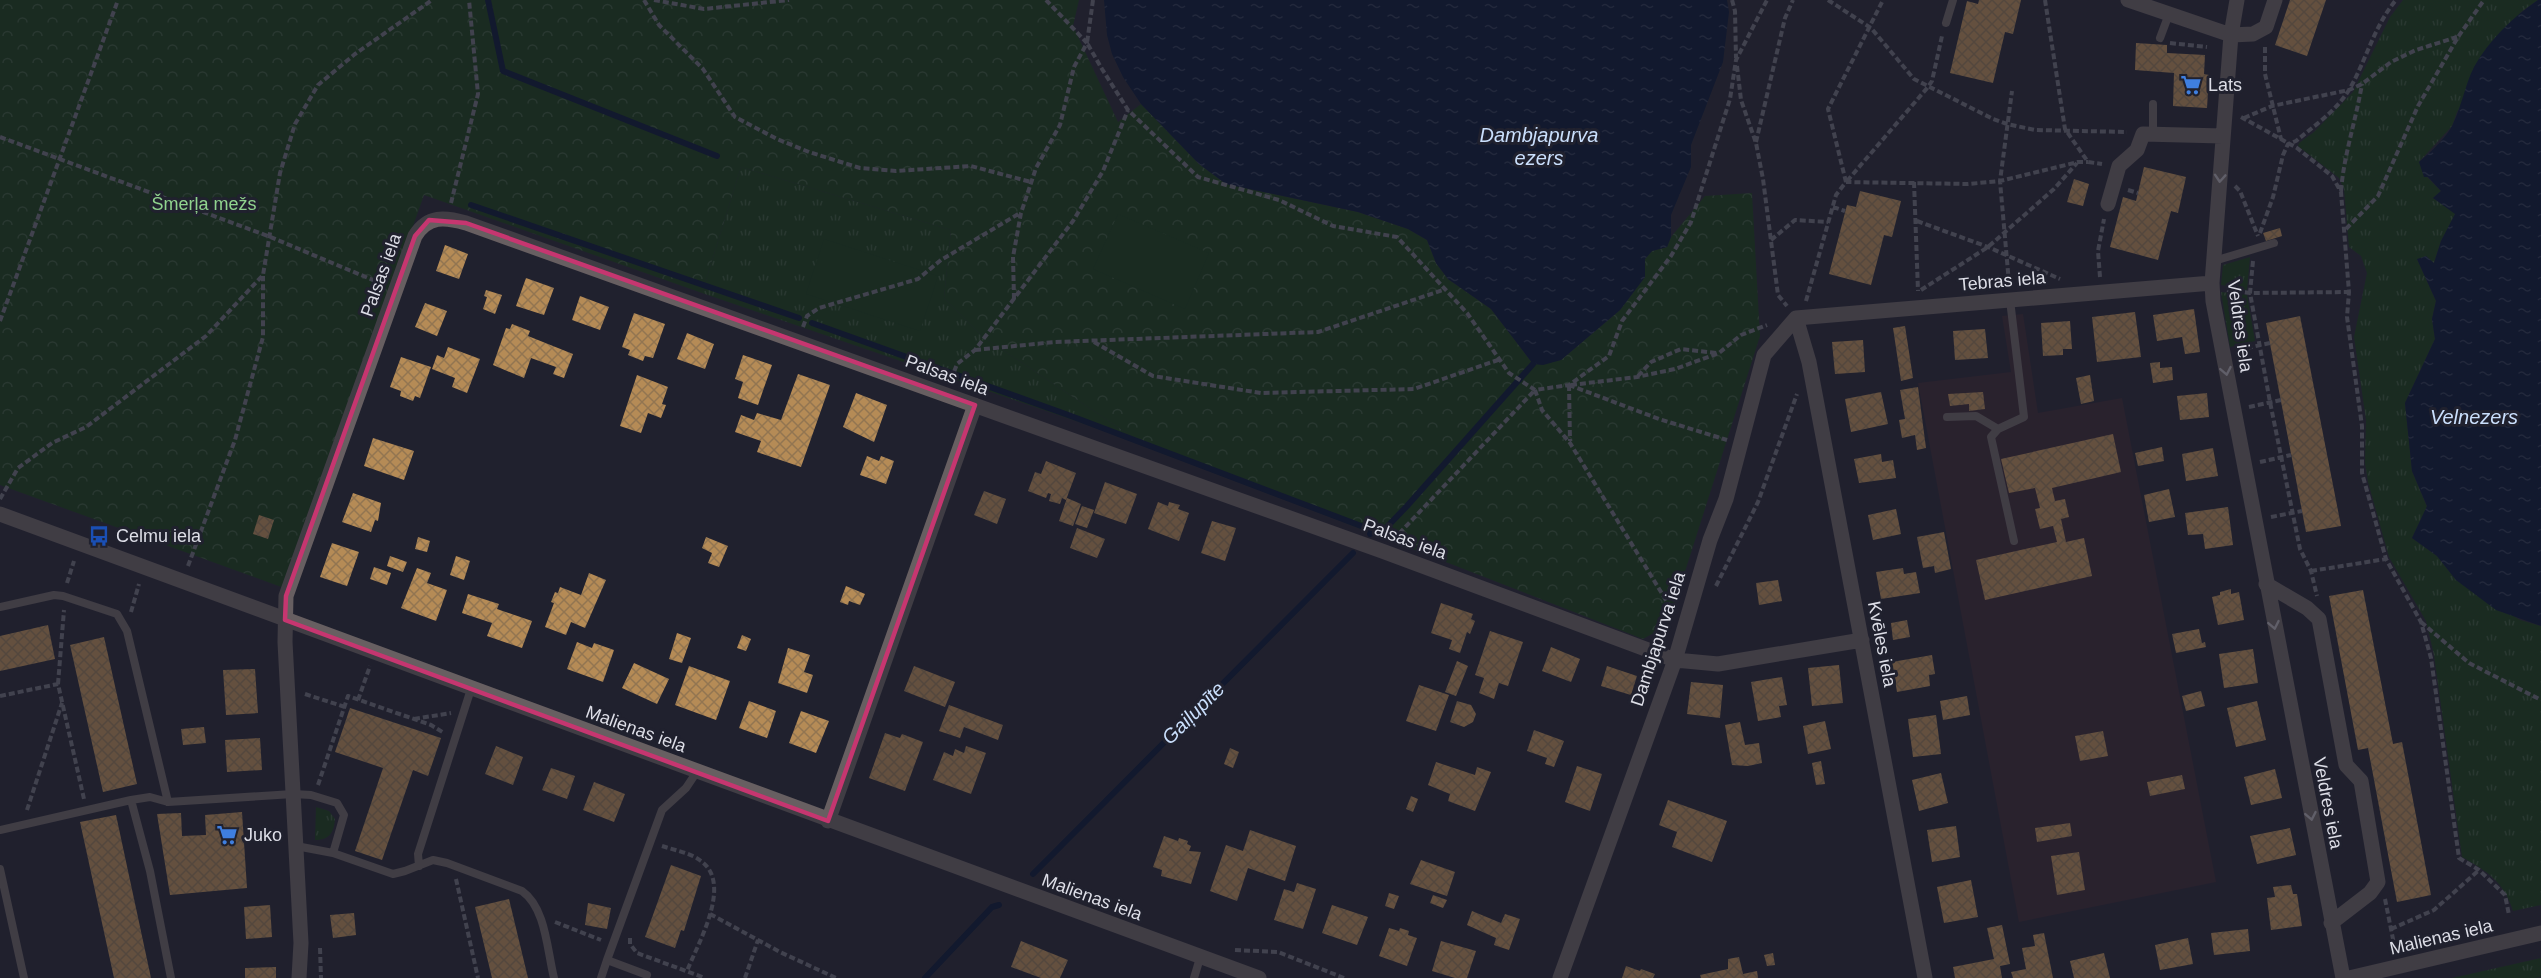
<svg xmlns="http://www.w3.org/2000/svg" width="2541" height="978" font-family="Helvetica,sans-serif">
	<defs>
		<pattern id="grass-tufts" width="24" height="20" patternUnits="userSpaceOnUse" patternTransform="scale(1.5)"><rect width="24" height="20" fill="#123813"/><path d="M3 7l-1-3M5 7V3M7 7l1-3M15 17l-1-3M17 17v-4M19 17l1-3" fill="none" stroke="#345435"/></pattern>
		<pattern id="forest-crowns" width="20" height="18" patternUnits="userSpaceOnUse" patternTransform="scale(1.5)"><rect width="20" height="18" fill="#123813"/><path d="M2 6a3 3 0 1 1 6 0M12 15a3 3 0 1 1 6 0" fill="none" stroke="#345435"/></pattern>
		<pattern id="water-ripples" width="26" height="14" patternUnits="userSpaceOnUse" patternTransform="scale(1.5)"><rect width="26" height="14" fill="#00102f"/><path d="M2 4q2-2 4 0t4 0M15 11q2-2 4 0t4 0" fill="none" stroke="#25324d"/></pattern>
		<pattern id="building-cross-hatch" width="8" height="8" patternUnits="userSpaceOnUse" patternTransform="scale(1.5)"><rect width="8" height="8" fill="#b58b56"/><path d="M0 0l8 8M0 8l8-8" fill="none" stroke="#927551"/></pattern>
	</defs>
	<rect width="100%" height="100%" fill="#20212e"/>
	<path fill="#34242e" d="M2023 314 2038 413 2122 398 2216 882 2019 922 1918 383 2011 372 2002 316Z"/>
	<path fill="url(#grass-tufts)" d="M2403 0H2538L2521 12 2457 112 2452 126 2419 162 2427 177 2441 191 2433 198 2456 213 2441 241 2434 263 2417 259 2436 301 2432 319 2435 339 2405 403 2412 471 2427 507 2412 538 2437 556 2456 580 2520 620 2541 626V905L2513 911C2504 882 2487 871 2462 857L2434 655 2426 621 2389 557 2368 482 2365 463 2366 420 2354 337 2367 273 2361 256 2349 247 2344 189 2339 178 2298 146 2299 143 2314 132 2353 92 2390 17Z
		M741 167 951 230 944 298 982 336 1143 444 702 293Z
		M2250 257 2247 290 2221 285 2223 265Z
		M2221 292 2247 295 2255 341 2230 347Z
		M316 807 329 811 335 819C334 833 329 840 315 840Z
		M2541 958V977L2536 978H2452Z"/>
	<path fill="url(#forest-crowns)" d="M0 0H1079L1073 26 1118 122 1141 104 1199 164 1226 184 1358 212 1408 229 1427 240 1436 263 1448 279 1491 309 1533 364 1561 360 1620 310 1645 277V259L1652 251 1667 247 1671 237 1705 196 1752 193 1760 336 1668 625 1643 639 1143 444 982 336 944 298 951 230 741 167 702 293 424 195 284 588 0 485Z"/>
	<path fill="#123813" d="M1118 214 1209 253 1185 309 1093 269Z
		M824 239 938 276 920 331 806 294Z"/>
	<path fill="url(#water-ripples)" d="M1104 0H1727L1729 12 1723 62 1691 145V167L1671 215V237L1667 247 1652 251 1645 259V277L1620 310 1561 360 1543 365 1533 364 1491 309 1448 279 1436 263 1427 240 1408 229 1358 212 1226 184 1199 164 1141 104 1123 77 1112 54 1107 35Z
		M2538 0H2541V626L2496 610 2456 580 2437 556 2412 538 2427 506 2412 471 2405 403 2435 339 2432 319 2436 301 2417 259 2426 256 2434 263 2441 241 2455 214 2433 198 2441 191 2428 177H2424L2419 162C2430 153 2447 137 2453 124 2462 105 2465 85 2474 67 2489 40 2513 17 2538 0Z"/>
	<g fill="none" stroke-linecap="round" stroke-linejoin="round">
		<path stroke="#00102f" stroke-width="6" d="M488 0 503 71 717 156
			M471 205 799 318
			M812 323 1071 416 1377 532
			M1370 534 1386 528 1407 506 1533 364
			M1033 874 1353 553
			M925 978 992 907 999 905"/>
	</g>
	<path fill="url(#building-cross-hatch)" d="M1979 0H2021L2013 34 2005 32 1993 83 1950 73 1967 1 1978 4Z
		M2290 0H2326L2307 56 2275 45Z
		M2136 43 2167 45V53L2205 55 2204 74 2209 75 2207 108 2173 106 2174 73 2135 70Z
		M2144 167 2186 177 2178 213 2171 211 2158 260 2110 247 2123 197 2136 201Z
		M2074 179 2089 184 2083 206 2067 202Z
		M1860 191 1901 201 1892 237 1884 235 1871 285 1829 274 1847 205 1856 207Z
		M2280 228 2282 236 2266 241 2263 233Z
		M445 245 468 254 459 279 436 271Z
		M526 278 554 288 544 315 516 306Z
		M486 290 502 295 495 314 483 309 487 297 484 296Z
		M580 296 609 307 600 330 572 320Z
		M425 303 447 311 437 336 415 327Z
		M2194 309 2200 352 2185 354 2182 337 2157 341 2153 315Z
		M2135 312 2141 357 2097 362 2092 317Z
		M634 313 665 324 653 358 645 356 643 361 628 355 630 350 622 347Z
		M2300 316 2341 526 2306 532 2266 323Z
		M2070 321 2072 349H2063V355L2043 356 2041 323Z
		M512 324 530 331 528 336 573 354 564 378 553 374 556 367 531 358 524 378 493 365 506 328 510 329Z
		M1905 326 1913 378 1901 381 1893 328Z
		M1985 329 1988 358 1955 360 1953 331Z
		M687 333 714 344 705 369 677 359Z
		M1863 340 1865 372 1835 374 1832 342Z
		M448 347 480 359 467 393 452 387 455 378 432 369 437 355 444 358Z
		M743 355 772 365 758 405 738 398 743 382 735 379Z
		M401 357 431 367 420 398 415 396 413 401 400 396 401 391 390 387Z
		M2160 362V368L2172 367 2173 380 2153 383 2150 363Z
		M798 374 830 385 801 467 757 452 761 441 735 432 741 415 754 420 757 413 781 420Z
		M637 375 668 387 662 404 666 405 661 418 648 413 641 433 620 426Z
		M2090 375 2094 401 2081 404 2076 378Z
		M1918 387 1926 448 1917 450 1915 435 1902 438 1899 420 1905 419 1900 390Z
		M1881 392 1888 424 1851 432 1845 399Z
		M1983 392 1985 409 1969 411V404L1950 406 1948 394Z
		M856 393 887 405 874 442 843 427Z
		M2207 393 2209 417 2180 420 2177 396Z
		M2113 434 2121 472 2052 488 2055 501 2065 499 2069 517 2061 519 2066 542 2084 538 2092 576 1985 600 1976 560 2057 542 2053 526 2040 529 2035 509 2040 508 2035 488 2009 493 2001 459Z
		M373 438 414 451 404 480 364 466Z
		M2162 447 2164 461 2138 466 2135 453Z
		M2213 448 2218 476 2186 481 2182 454Z
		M1881 454 1882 462 1893 460 1896 478 1859 483 1854 459Z
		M867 456 879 461 881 456 894 461 886 484 860 475Z
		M1046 461 1076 473 1066 500 1062 498 1060 504 1049 501 1051 494 1048 493 1046 498 1028 491 1035 472 1041 474Z
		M1105 482 1137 494 1126 524 1094 513Z
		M2169 489 2175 517 2149 522 2144 495Z
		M984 491 1006 499 997 524 974 515Z
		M353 493 381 503 378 521 375 520 371 532 342 522Z
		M1067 498 1081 504 1073 526 1059 521Z
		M1158 502 1168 506 1169 502 1180 505 1178 509 1189 513 1179 541 1148 529Z
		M1082 506 1094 510 1087 528 1075 524Z
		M2228 507 2233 545 2205 549 2203 534 2188 535 2185 513Z
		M1896 509 1901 534 1873 540 1868 515Z
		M259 515 274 520 268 539 253 534Z
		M1212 521 1236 528 1225 561 1201 553Z
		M1077 528 1105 539 1097 558 1070 548Z
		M1944 532 1951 569 1935 573 1934 566 1923 568 1917 537Z
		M418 537 430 541 427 552 415 549Z
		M706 537 728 546 719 567 708 563 712 553 702 548Z
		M332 543 359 552 347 586 320 577Z
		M390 556 407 562 403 572 387 566Z
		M456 556 470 561 464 580 450 575Z
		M374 567 391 573 387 585 370 579Z
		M417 568 431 573 427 583 447 590 436 621 401 608Z
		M1903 568 1904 574 1916 572 1920 593 1881 599 1876 572Z
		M589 573 606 580 585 628 571 622 566 635 545 627 554 603 551 602 555 592 558 593 560 587 581 595Z
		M1778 580 1782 601 1759 605 1756 583Z
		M846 586 865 594 860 605 849 601 848 605 840 602Z
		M2231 589V594L2239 592 2244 620 2218 625 2212 597 2220 595V592Z
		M2363 590 2393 744 2402 742 2431 895 2397 902 2368 748 2358 750 2329 596Z
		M468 594 499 604 497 609 532 621 522 648 487 636 492 623 462 613Z
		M1441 603 1473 614 1471 619 1475 621 1470 634 1467 632 1460 653 1449 649 1452 640 1431 633Z
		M1907 620 1910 637 1893 640 1891 623Z
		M48 625 55 659 0 671V636Z
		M2199 629 2202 643 2205 642 2206 647 2176 653 2172 634Z
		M1490 631 1523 642 1508 686 1499 683 1494 699 1479 693 1484 678 1475 675Z
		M677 633 691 638 682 663 669 659Z
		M742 635 751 639 746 651 737 648Z
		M104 637 137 784 103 792 70 645Z
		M577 642 592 648 594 643 614 650 603 682 567 669Z
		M1551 647 1580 659 1571 682 1542 671Z
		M788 648 810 655 804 672 813 675 807 693 778 683Z
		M2253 649 2258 683 2224 688 2219 654Z
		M1932 655 1935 674 1929 675 1930 686 1897 692 1892 662Z
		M1457 661 1468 666 1456 696 1445 692Z
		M634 663 669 679 657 704 622 688Z
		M1839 665 1843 703 1812 706 1808 668Z
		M689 666 730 681 716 720 675 705Z
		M914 666 955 682 945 707 904 691Z
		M1607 666 1637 676 1631 695 1601 686Z
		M255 669 258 713 226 715 223 670Z
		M1782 677 1787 705 1779 706 1781 717 1758 721 1751 682Z
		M1691 682 1723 685 1720 718 1687 714Z
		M1419 685 1449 695 1436 731 1406 721Z
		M2201 691 2205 706 2186 711 2182 696Z
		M1967 696 1970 715 1943 720 1940 701Z
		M749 701 776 711 767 738 739 728Z
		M1457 701 1471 705 1476 714 1473 722 1464 727 1450 722Z
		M2257 701 2266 740 2236 747 2227 708Z
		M949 705 1003 725 998 740 964 727 960 738 939 731Z
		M350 708 441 738 428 776 413 770 382 860 355 851 383 768 335 752Z
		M801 711 829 721 816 753 789 743Z
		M1936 715 1941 754 1913 757 1908 719Z
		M1825 721 1831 749 1808 754 1803 726Z
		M1740 722 1745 745 1759 743 1762 763 1748 766 1732 765 1725 725Z
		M204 727 206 743 183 745 181 729Z
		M1534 730 1564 741 1554 767 1545 764 1547 758 1527 751Z
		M2103 731 2108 756 2080 761 2075 736Z
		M885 733 900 738 902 734 923 742 905 791 869 778Z
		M260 738 262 770 227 772 225 740Z
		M496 746 523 757 513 785 485 774Z
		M966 746 986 753 971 794 933 780 944 752 953 756 955 749 964 753Z
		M1230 748 1239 752 1233 768 1224 764Z
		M1821 761 1825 784 1816 785 1812 763Z
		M1436 762 1475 775 1477 767 1491 772 1475 811 1448 801 1450 794 1428 785Z
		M1577 766 1602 774 1590 811 1565 802Z
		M551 768 575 776 567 799 542 790Z
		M2275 769 2282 798 2251 805 2244 777Z
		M1941 773 1948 803 1919 811 1912 780Z
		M2182 775 2185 789 2150 796 2147 782Z
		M594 782 625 794 614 822 583 810Z
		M1411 796 1418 799 1413 812 1406 809Z
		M1668 800 1727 821 1712 862 1672 847 1677 832 1659 825Z
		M242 812 247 888 170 895 157 814 181 813 182 836 206 835 205 815Z
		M116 815 151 978H114L80 822Z
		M2070 823 2072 836 2037 842 2035 828Z
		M1956 826 1960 857 1932 862 1927 830Z
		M2290 828 2296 855 2257 864 2250 836Z
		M1250 830 1296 846 1285 881 1248 868 1237 901 1210 891 1226 845 1243 851Z
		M1164 836 1178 841 1179 838 1188 841 1187 844 1191 846 1189 851 1201 852 1191 884 1161 876 1162 870 1153 867Z
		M2079 852 2085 890 2057 895 2051 856Z
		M1421 860 1455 872 1447 896 1410 884Z
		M671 865 701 876 684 931 681 930 675 948 645 937Z
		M1971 880 1978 917 1944 923 1937 887Z
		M1297 883 1316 889 1303 929 1274 920 1284 889 1294 892Z
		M2291 885 2293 894H2297L2302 926 2271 930 2267 898 2275 897 2273 887Z
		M1389 893 1399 896 1394 909 1385 906Z
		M1433 895 1447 900 1443 908 1430 903Z
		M509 899 528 978H492L475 907Z
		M588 903 611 908 607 929 585 925Z
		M270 905 272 937 246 939 244 907Z
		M1332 905 1368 917 1357 945 1322 933Z
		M1472 911 1501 923 1505 914 1520 919 1509 950 1494 945 1496 938 1467 925Z
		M354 913 356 935 333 938 330 915Z
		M2002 925 2010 964 2000 966 2002 978H1955L1953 967 1994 959 1987 928Z
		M1389 928 1399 931 1400 928 1409 931 1408 935 1417 938 1407 966 1379 956Z
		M2248 929 2250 951 2214 955 2211 933Z
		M2044 933 2053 978H2013L2011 972 2026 969 2022 948 2035 946 2033 935Z
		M2188 938 2193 964 2160 970 2155 945Z
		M1021 941 1068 960 1060 978H1041L1011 967Z
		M1441 941 1476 951 1467 978H1455L1432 971Z
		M1773 953 1775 965 1767 966 1764 955Z
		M2104 953 2110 978H2074L2070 961Z
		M1739 957 1743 974 1757 971 1758 978H1701L1700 975 1728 969V959Z
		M1626 966 1640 971 1641 969 1655 974 1653 978H1622Z
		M276 967V978H245V968Z"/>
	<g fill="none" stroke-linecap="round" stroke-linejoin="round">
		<path stroke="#696a76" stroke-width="4" stroke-dasharray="6 3" stroke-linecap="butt" d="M644 0 659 25 703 69 735 117 777 139 809 152 860 168 896 171 971 166 1031 182
			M654 0 704 9 789 0
			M1093 0 1087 43 1102 69 1128 110 1198 177 1279 200 1333 226 1397 237 1467 313 1509 373 1535 390 1569 385 1609 356 1622 321 1671 256 1691 222 1730 99 1736 60 1767 0
			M1732 0 1735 11 1736 58
			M1828 0 1871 28 1914 79 1993 119 2007 124 2035 130 2127 132
			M2045 0 2065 129 2088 162 2102 164
			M2170 43 2207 47
			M2265 47V74L2281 139
			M1737 66 1741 100 1756 143 1763 179 1778 295 1787 306
			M2241 117 2297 148 2332 176 2341 192 2349 292 2347 317 2362 426V473L2386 559 2421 622 2431 658 2459 858 2479 870 2505 895 2509 915
			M2244 118 2272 106 2349 90 2362 84 2391 62 2416 50 2457 37
			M0 137 268 236 380 283
			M1756 142 1785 18 1793 0
			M1847 181 1928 87 1932 81 1942 36
			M1846 182 1828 109 1883 0
			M1914 182 1918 291
			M2235 186 2240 191 2258 236
			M2128 190 2138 193
			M2341 191C2344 154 2356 120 2362 84
			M451 203 478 94 469 0
			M1833 207 1845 211
			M1917 221 1988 247 2060 279
			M2346 229 2378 196 2418 106 2458 37 2484 0
			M2260 233 2273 197 2283 155 2288 144 2296 141C2314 126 2336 111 2349 90 2366 61 2374 26 2396 0
			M1771 240 1795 220 1828 222
			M2253 261 2250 293 2270 402 2300 549 2311 571 2317 596
			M2100 277 2098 251 2104 219
			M2009 283 2000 181 2012 91
			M1921 290 1988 247 2054 189 2077 163
			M2227 290 2250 293 2349 292
			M1014 299 1013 257 1021 213 1036 168 1060 125 1074 67 1087 43 1046 0
			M1806 301 1836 195 1846 182 1968 184 2000 181 2078 162H2088
			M0 321 118 0
			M803 327 807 316 819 308 918 279 941 260 1020 213
			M1094 342 1153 376 1261 393 1414 389 1498 360
			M975 350 1055 342 1318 332 1443 290
			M2238 350 2270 343
			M1638 376 1651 362 1681 349 1717 353
			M951 380 957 364 975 350 1073 221 1103 171 1128 110
			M1569 385 1659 419 1727 440
			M1569 385 1570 441
			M1571 385 1637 377 1675 369 1719 353 1741 335 1767 325
			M1535 390 1542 410 1570 443 1672 610
			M2249 407 2281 400
			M2260 462 2291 455
			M0 499 18 468 52 443 86 427 206 336 263 275 280 173 295 124 318 85 355 54 432 0
			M2271 517 2302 511
			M1393 540 1535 390
			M188 566 235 440 263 337V276
			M2311 571 2386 559
			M67 583 74 561
			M1716 586 1758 502 1797 394
			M131 612 139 584
			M2421 622 2469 663 2541 700
			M58 684 64 610
			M305 694 345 707
			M0 696 58 684 84 799
			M358 700 370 666
			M414 719 451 713
			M318 785 348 696 431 725 444 733
			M27 810 62 703
			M662 846C674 850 691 853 701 861 733 884 698 943 687 971
			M456 879 478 978
			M2385 899 2394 944
			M710 914 780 952 836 978
			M555 922 601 940
			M2391 929 2434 910 2479 870
			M630 938V944L637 953 705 978
			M320 948 321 978
			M1235 950 1278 952 1344 978
			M745 978 758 940"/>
		<path stroke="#675f61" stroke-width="8" d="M1946 23 1953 0
			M2160 38 2169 14
			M2153 133V104
			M2214 261 2274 243
			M2010 300 2024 417 1998 429 1991 437 2014 541
			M1947 417 1976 416 1998 429
			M0 607 54 595 63 596 117 614 127 631 168 802
			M131 800 150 797 168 802 293 794 311 795 337 803 344 815 333 853
			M0 830 131 800 150 871 171 978
			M296 846 333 853 393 874 405 871 433 860 447 863 522 891C546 908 547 950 554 978
			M419 866 418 854 471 689
			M0 869 24 978
			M647 975 607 960 662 810 686 788 696 773
			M601 978 607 960
			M1194 978 1200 958"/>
		<path stroke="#675f61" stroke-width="15" d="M2128 0 2231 35 2253 34 2266 27 2275 0
			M2237 0 2231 35 2212 283 2213 301 2343 978
			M2108 204 2119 166 2137 150 2143 134 2223 136
			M1796 318 1809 362 1925 978
			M1796 318 2212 283
			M2266 584 2307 608 2319 619 2346 765 2361 781 2378 882 2370 893 2331 923
			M828 821 975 405
			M299 978 301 943 285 642 286 596 415 236C428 215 445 217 466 223L1382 551 1675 660 1718 664 1862 640
			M1560 978 1675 660 1710 540 1726 499 1764 355 1796 318"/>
		<path stroke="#675f61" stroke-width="15" d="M0 514 1259 978
			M2349 978 2541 933"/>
	</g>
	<defs><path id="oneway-chevron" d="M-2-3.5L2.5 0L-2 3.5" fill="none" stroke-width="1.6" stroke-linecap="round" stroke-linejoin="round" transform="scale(1.5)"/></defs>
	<g stroke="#aeabb1">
		<use href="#oneway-chevron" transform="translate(2220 178) rotate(94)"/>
		<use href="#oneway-chevron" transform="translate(2226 371) rotate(79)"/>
		<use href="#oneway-chevron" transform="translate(2274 625) rotate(79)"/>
		<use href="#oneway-chevron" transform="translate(2311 816) rotate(79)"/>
	</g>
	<path d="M0 0H2541V978H0ZM429 220 466 223 975 405 828 821 285 620 286 596 363 381 415 236Z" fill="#20212e" fill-opacity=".55" fill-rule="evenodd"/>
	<path fill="none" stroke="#c63670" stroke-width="4.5" stroke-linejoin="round" d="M429 220 466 223 975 405 828 821 285 620 286 596 363 381 415 236Z"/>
	<defs>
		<g id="supermarket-bare" transform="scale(1.62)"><path d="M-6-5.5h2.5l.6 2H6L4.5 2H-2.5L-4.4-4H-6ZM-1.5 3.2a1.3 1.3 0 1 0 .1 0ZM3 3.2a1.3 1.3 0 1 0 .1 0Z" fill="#3f7fe0" stroke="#20212e" stroke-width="2.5" paint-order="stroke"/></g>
		<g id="bus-bare" transform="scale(1.62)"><path d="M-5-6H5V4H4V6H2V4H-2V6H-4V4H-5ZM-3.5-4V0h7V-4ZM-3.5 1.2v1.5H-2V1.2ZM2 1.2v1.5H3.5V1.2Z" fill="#1a4fb4" stroke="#20212e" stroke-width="2.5" paint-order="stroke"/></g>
	</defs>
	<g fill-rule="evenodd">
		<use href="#supermarket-bare" x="2191" y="85"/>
		<use href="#bus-bare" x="99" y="536"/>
		<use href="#supermarket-bare" x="227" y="835"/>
	</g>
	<g text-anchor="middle" stroke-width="6" stroke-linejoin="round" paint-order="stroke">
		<g font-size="18" fill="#dddee7" stroke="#20212e" text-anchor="start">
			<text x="2208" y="91">Lats</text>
			<text x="116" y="542">Celmu iela</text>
			<text x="244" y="841">Juko</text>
		</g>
		<g font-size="18" fill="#90d38e" stroke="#20212e">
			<text x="204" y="210">Šmerļa mežs</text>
		</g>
		<g font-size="18" fill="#dddee7" stroke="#20212e">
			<text transform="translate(381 275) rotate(-70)" y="6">Palsas iela</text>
			<text transform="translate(2002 281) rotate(-5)" y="6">Tebras iela</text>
			<text transform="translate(2240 326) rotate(82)" y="6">Veldres iela</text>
			<text transform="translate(947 375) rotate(20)" y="6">Palsas iela</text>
			<text transform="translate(1405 539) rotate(20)" y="6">Palsas iela</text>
			<text transform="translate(1658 639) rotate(-72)" y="6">Dambjapurva iela</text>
			<text transform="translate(1882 644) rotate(79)" y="6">Kvēles iela</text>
			<text transform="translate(636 729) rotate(20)" y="6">Malienas iela</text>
			<text transform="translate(2328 803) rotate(79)" y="6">Veldres iela</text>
			<text transform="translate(1092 897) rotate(20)" y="6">Malienas iela</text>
			<text transform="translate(2441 937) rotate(-13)" y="6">Malienas iela</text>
		</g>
		<g font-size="20" font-style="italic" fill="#cadffc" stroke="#20212e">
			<text x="1539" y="142">Dambjapurva<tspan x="1539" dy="23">ezers</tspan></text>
			<text x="2474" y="424">Velnezers</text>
			<text transform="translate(1193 713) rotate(-45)" y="7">Gaiļupīte</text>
		</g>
	</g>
</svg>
